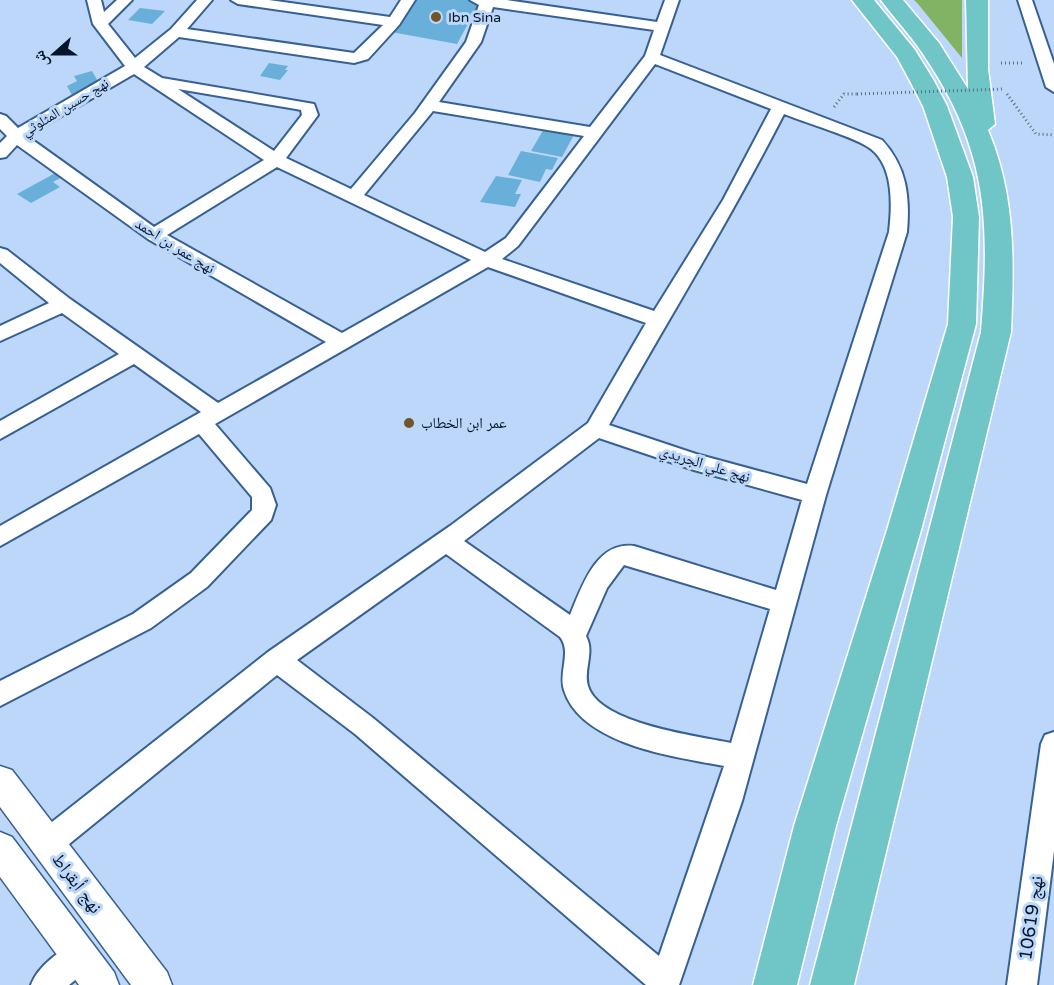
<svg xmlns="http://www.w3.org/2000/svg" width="1054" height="985" font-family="'Varela Round','Noto Naskh Arabic',sans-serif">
	<rect width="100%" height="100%" fill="#bcd7f9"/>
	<path fill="#82b365" d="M914 0H962V58L918 4Z"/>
	<path fill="#68b0d9" d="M411 0H468L480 2 457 44 391 32Z
		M140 8 165 11 152 24 128 20Z
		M269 63 288 66 285 70H288L280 80 260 76Z
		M92 71 99 83 74 99 67 86 77 81 74 76Z
		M545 127 575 133 562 157 531 151Z
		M521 151 558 158 552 170 546 169 540 182 508 175Z
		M59 171 66 175 53 182 60 187 31 203 17 194Z
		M496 176 522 180 515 194H521L515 207 480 202Z"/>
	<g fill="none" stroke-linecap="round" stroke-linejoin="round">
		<g stroke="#376093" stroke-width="4">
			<path id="minor" d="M87 0H101L104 12 117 0H132L108 24 135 58 171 29 197 0H212L187 29 354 53 383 25 238 4 231 0H269L390 17 401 0H415L399 25 368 59 354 63 179 37 144 67 162 78 314 104 318 115 286 158 351 189 415 113 466 42 479 5 470 0H507L657 22 665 0H679L660 55 882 140C907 167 910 197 907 232L826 495 742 801 679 985H646L355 734 277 675 58 853 48 857 38 853 34 843 38 833 268 652 450 526 588 423 646 323 488 267 215 424 270 488 276 505 271 520 207 587 151 628 0 706V681L133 614 191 573 252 510V497L199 434 0 546V526L201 412 134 364 0 439V421L119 354 62 313 0 341V326L49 303 0 263V248L7 250 70 299 218 403 326 342 148 239 17 145 6 157 0 158V143L7 136 0 129V114L6 116 18 128 125 66 93 24ZM493 7 654 30 645 56 590 127 439 102 481 42ZM655 64 771 109 723 200 654 311 502 259 518 246ZM134 74 264 160 154 227 27 136ZM178 89 296 109 301 110 302 115 274 151ZM433 111 584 136 506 238 485 252 364 195ZM784 114C803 122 858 138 871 149 894 167 892 206 889 232L807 484 696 454 609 425C667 321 730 220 784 114ZM277 167 471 260 342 333 167 235ZM599 438 694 470 802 500 776 590 634 546C596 541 582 587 570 615L464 541ZM446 554 560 637C572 652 558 673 564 690 581 745 676 757 724 766L659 956 373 718 297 660ZM624 565 770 609 731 743C698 736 599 724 588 686 583 669 595 653 586 636L607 588Z
				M1018 0H1032L1054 64V92L1046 87Z
				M1054 732V851L1037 985H1007L1041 744 1045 735Z
				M80 941 91 945 95 956 91 967 69 985H31C38 966 61 949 80 941Z"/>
		</g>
		<g stroke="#376093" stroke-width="3">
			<path id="tertiary" d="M0 766 12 770 167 972 172 985H131L0 807Z
				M0 832 12 837 114 972 119 985H79L0 877Z"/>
		</g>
		<g stroke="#fff" stroke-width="3">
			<path id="trunk" d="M852 0H874L915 50 934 81 947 106 973 177 979 217 976 324 921 530 836 826 797 985H753L794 826 887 530 948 324 953 217 947 177 923 106 910 81 897 57Z
				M881 0H903L939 43 968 89 966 0H988V69L995 124 988 130C1016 196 1014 262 1011 332L854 985H810L981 332C990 219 988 148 921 51 909 33 894 18 881 0Z"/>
		</g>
		<path stroke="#586e88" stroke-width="3" stroke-dasharray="1 3" stroke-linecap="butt" d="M1001 63H1024
			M1007 94 1036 134 1054 135
			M834 107 844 94H857"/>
		<use href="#minor" fill="#fff" fill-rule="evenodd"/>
		<use href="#tertiary" fill="#fff" fill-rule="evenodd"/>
		<use href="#trunk" fill="#70c6c6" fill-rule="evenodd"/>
		<path stroke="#586e88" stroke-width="3" stroke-dasharray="1 3" stroke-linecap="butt" d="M857 94 1004 89"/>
	</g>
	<g fill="#725428" stroke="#bcd7f9" stroke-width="2">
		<circle cx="436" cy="17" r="6"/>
		<circle cx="409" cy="423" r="6"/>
	</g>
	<g text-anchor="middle" stroke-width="6" stroke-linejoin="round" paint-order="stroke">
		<g font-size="14" fill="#05162a" stroke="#bcd7f9" text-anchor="start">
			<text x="448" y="22">Ibn Sina</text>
		</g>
		<g font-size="14" fill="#05162a" stroke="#bcd7f9">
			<text transform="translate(65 107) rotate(-31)" y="5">نهج حسين المثلوثي</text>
		</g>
		<g font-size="15" fill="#05162a" stroke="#bcd7f9">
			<text transform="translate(175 246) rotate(32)" y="5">نهج عمر بن احمد</text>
			<text transform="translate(705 464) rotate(17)" y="5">نهج علي الجريدي</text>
		</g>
		<g font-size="15" fill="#05162a" stroke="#bcd7f9" text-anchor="start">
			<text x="421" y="428">عمر ابن الخطاب</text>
		</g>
		<g font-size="18" fill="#05162a" stroke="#bcd7f9">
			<text transform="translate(77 883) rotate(53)" y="6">نهج أبقراط</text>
			<text transform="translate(1031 918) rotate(-82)" y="6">نهج 10619</text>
		</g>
	</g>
	<g transform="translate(54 54) rotate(249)" stroke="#bcd7f9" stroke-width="4.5" paint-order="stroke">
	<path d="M0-4.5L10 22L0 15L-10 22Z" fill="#05162a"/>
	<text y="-9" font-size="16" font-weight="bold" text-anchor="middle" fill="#05162a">ش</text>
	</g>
</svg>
